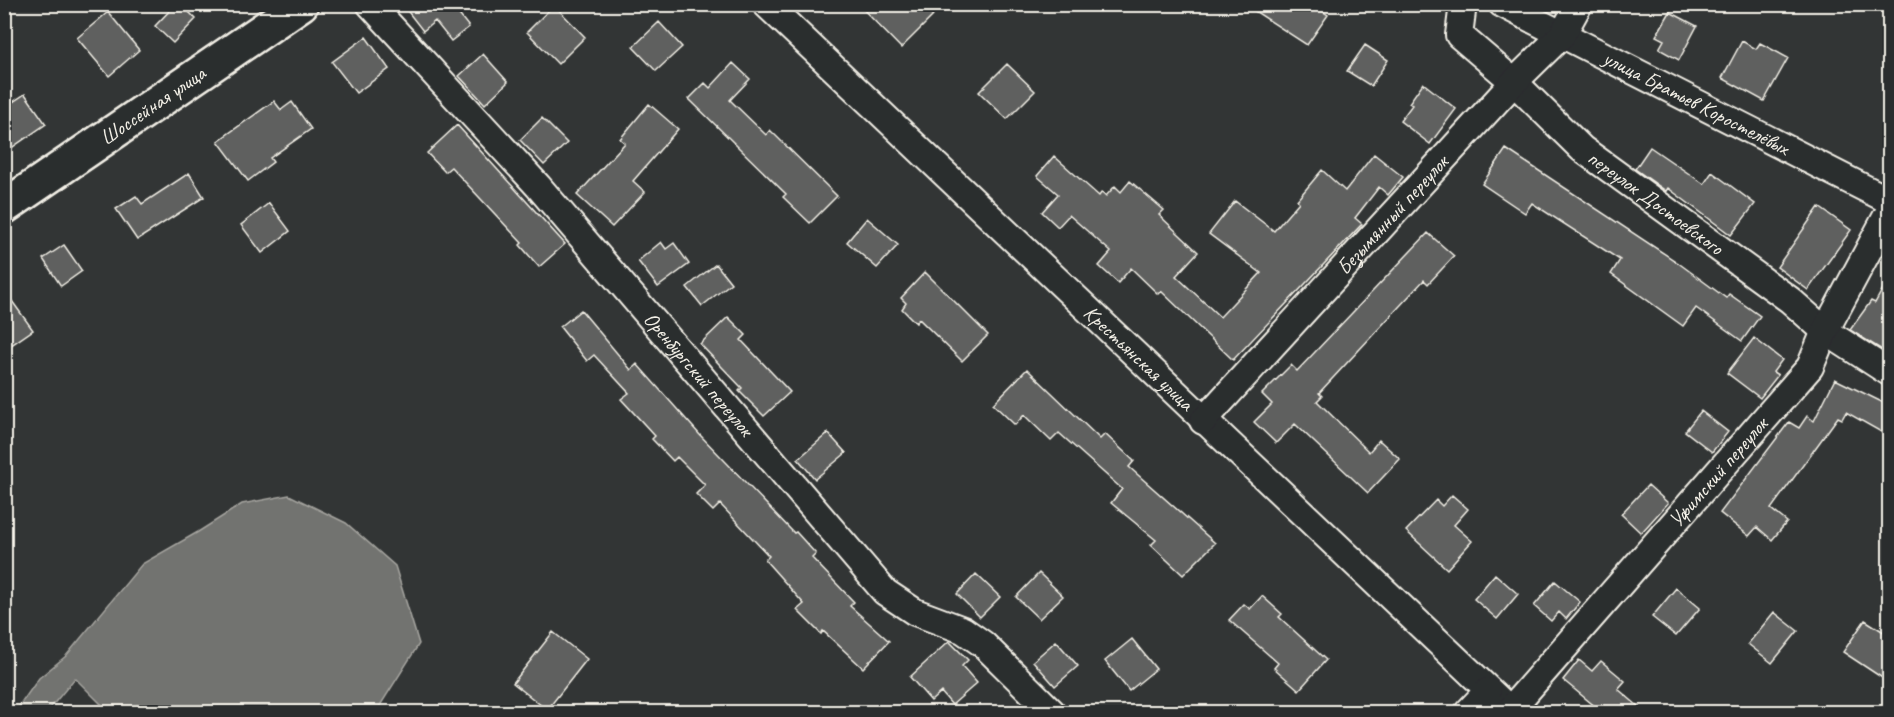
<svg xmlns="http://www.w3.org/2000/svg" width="1894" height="717" font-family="Caveat,sans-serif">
	<rect width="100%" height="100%" fill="#323535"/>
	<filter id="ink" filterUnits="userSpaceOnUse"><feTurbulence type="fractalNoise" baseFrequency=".0167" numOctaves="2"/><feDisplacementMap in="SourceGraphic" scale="12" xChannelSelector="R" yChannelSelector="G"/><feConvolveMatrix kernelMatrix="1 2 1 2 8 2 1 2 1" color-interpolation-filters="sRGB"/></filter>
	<g filter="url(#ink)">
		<path fill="#727370" stroke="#a6a5a0" stroke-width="1.5" d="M289 495 346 523 395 566 419 644 376 712H143L140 705 105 708 75 678 47 712H15L39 678 66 656 142 564 198 532 242 504Z"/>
		<path fill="#5f605f" stroke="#f4f1e8" stroke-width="1.5" d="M176 4H181L196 19 173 43 155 26Z
			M402 4H456L453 7 469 27 451 41 435 21 423 31Z
			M858 4H922L933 16 901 48Z
			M1244 4H1312L1328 15 1307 45Z
			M554 5 585 37 558 64 527 32Z
			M108 12 139 50 109 76 77 38Z
			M1670 12 1697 26 1679 60 1659 49 1664 40 1656 36Z
			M659 22 682 47 656 71 633 47Z
			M366 37 389 69 356 93 332 62Z
			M1742 41 1756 49 1760 43 1788 58 1764 101 1722 78Z
			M1365 45 1388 60 1371 86 1347 71Z
			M483 54 508 82 485 104 459 76Z
			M733 63 750 79 730 100 766 135 770 130 837 196 810 223 783 197 786 194 689 99 705 83 710 88Z
			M1007 64 1035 91 1007 119 979 92Z
			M1423 83 1456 109 1430 144 1400 121 1412 105 1409 103Z
			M25 94 46 124 4 153V108Z
			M274 101 281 110 292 102 311 129 270 158 273 162 248 181 218 141Z
			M649 104 678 129 633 181 645 192 612 227 577 195 625 143 620 139Z
			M542 118 567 143 544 165 520 140Z
			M457 125 565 244 539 267 520 245 522 243 451 167 445 172 427 153Z
			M1650 147 1704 184 1712 172 1755 204 1731 235 1668 188 1666 191 1635 169Z
			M1506 149 1677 262 1726 298 1729 294 1760 316 1742 341 1696 308 1683 326 1611 274 1620 260 1532 203 1525 213 1482 184Z
			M1374 154 1403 177 1388 195 1379 187 1355 218 1362 224 1233 360 1161 291 1158 294 1131 268 1118 283 1099 266 1111 252 1069 215 1058 227 1042 212 1058 194 1037 176 1054 156 1099 196 1102 192 1106 196 1115 186 1121 192 1130 181 1164 210 1159 215 1198 252 1176 276 1220 317 1261 273 1209 234 1235 201 1274 231 1299 202 1297 200 1322 170 1345 191Z
			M189 173 204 197 137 240 116 209 136 196 142 204Z
			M269 203 290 231 262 253 241 225Z
			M1819 207 1851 230 1808 290 1777 267Z
			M867 218 898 245 877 268 847 242Z
			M1428 233 1454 256 1428 284 1424 280 1319 393 1322 396 1317 401 1369 452 1379 440 1400 459 1368 493 1295 424 1276 443 1254 422 1272 404 1262 394 1291 365 1297 371Z
			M661 242 666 249 674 243 689 264 658 287 638 261Z
			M64 245 82 271 61 286 43 259Z
			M716 264 731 283 702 306 687 287Z
			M925 272 988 335 962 361 919 319 916 323 902 309 906 303 901 298Z
			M1890 276V355L1850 330 1871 301 1875 303Z
			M4 290 33 330 4 350Z
			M581 310 631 370 637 364 700 435 794 533 796 532 816 554 812 558 854 602 850 606 889 641 863 668 823 631 821 634 797 610 804 604 765 560 769 556 720 504 713 511 696 494 705 485 677 457 673 461 652 439 655 436 621 399 629 393 594 355 587 361 560 327Z
			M728 317 746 335 741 340 790 392 764 416 739 391 742 388 700 344Z
			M1754 338 1782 360 1773 372 1778 375 1760 398 1727 373Z
			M1027 369 1100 439 1105 434 1134 461 1129 467 1215 543 1183 575 1151 545 1156 540 1111 503 1122 489 1059 433 1051 441 1024 415 1015 425 993 404Z
			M1835 379 1890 406V437L1846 412 1842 419 1838 417 1771 509 1787 522 1772 540 1757 527 1749 536 1720 513 1789 422 1799 428 1807 416 1814 421Z
			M1701 411 1728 432 1712 452 1685 431Z
			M828 433 846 453 815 479 798 459Z
			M1648 485 1668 503 1641 533 1621 514Z
			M1452 495 1468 509 1454 525 1472 541 1447 569 1406 531 1436 500 1442 506Z
			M1039 573 1063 596 1039 619 1016 597Z
			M976 574 1000 597 980 617 957 594Z
			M1495 574 1518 594 1497 619 1474 599Z
			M1555 581 1580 602 1566 619 1559 612 1551 621 1534 606Z
			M1676 588 1700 608 1676 636 1652 617Z
			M1262 596 1282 614 1279 617 1326 660 1299 690 1274 668 1278 663 1229 620 1244 604 1250 609Z
			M1774 612 1798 631 1772 663 1748 644Z
			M1865 620 1890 636V683L1843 652Z
			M553 632 587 659 547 710 513 683Z
			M1132 639 1156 669 1129 691 1105 661Z
			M949 641 968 660 962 666 977 683 952 705 941 692 931 701 910 677Z
			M1056 641 1078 666 1055 686 1033 661Z
			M1579 660 1592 671 1601 661 1625 681 1618 689 1645 712H1602L1563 680Z"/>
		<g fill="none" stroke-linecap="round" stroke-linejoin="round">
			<g stroke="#f4f1e8" stroke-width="30">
				<g id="minor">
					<path id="s1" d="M370 4 538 186 885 592 915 612 963 630 983 644 1052 712"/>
					<path id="s2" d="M766 4 1512 712"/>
					<path id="s3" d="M1463 4 1459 35 1514 82 1582 149 1790 300 1825 331 1890 373"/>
					<path id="s4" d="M1502 4 1890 201"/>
					<path id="s5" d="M1203 421 1514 82 1562 35 1579 4"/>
					<path id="s6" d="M1510 710 1810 367 1825 331 1890 210"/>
					<path d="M1468 712 1488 691"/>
				</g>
			</g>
			<g stroke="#f4f1e8" stroke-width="38">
				<g id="major">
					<path id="s7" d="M4 207 301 4"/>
				</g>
			</g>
			<use href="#minor" stroke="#2a2d2e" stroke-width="26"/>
			<use href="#major" stroke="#2a2d2e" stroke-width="33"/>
		</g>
	</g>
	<g text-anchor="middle" stroke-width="5" stroke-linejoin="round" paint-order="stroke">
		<g font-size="21" fill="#f4f1e8" stroke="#2a2d2e">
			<text dy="7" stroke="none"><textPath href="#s4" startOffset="218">улица Братьев Коростелёвых</textPath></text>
			<text dy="7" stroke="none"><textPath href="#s7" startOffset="180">Шоссейная улица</textPath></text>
			<text dy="7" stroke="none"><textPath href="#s3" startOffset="290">переулок Достоевского</textPath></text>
			<text dy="7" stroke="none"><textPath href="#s5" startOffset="280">Безымянный переулок</textPath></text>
			<text dy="7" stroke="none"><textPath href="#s2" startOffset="514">Крестьянская улица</textPath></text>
			<text dy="7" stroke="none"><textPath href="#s1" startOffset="495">Оренбургский переулок</textPath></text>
			<text dy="7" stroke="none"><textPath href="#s6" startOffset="316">Уфимский переулок</textPath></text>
		</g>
	</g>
	<rect width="1894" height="717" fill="none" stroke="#2a2d2e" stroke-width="24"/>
	<rect x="12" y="12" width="1870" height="693" fill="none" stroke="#f4f1e8" stroke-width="2" filter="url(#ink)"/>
</svg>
